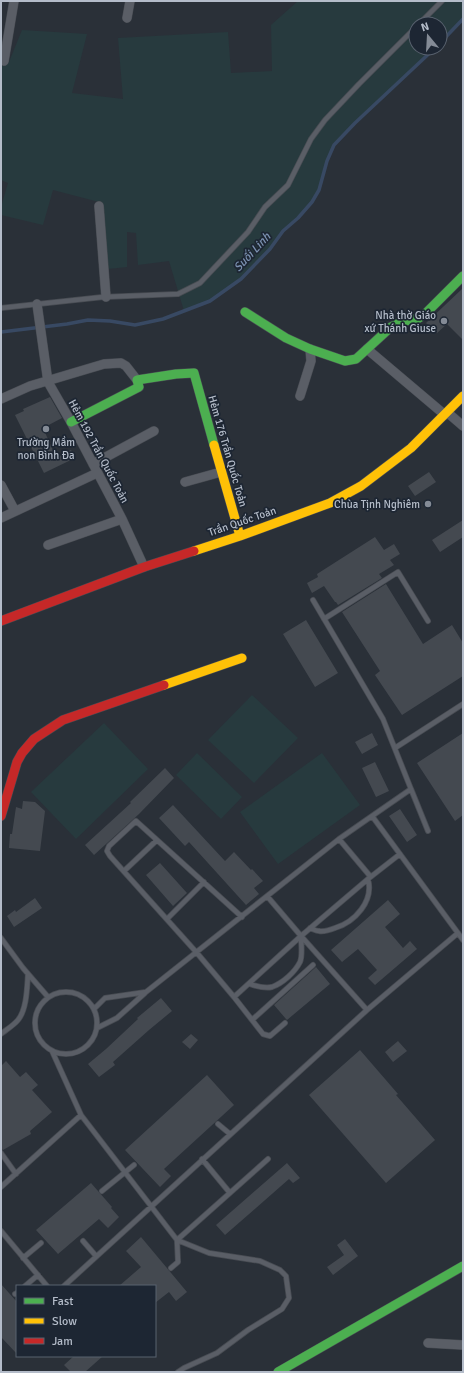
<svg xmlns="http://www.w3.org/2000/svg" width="464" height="1373" font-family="Signika,sans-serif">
	<rect width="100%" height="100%" fill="#2a3038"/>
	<path fill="#273a3e" d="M298 1H463V19L440 43V24H416V48H435L334 145 327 161 319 190 312 202 298 218 283 231 270 249 241 279 210 301 184 311 169 261 138 265 136 233 127 232V267L108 269 99 202 53 190 43 225 1 215V207L8 183 1 180V60L9 62 22 30 87 34 72 93 123 99 118 38 228 32 231 73 272 71 271 25Z
		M252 695 298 738 254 783 208 740Z
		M104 723 148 769 76 839 31 792Z
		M197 753 242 797 221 819 176 775Z
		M322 753 360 805 278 864 240 812Z"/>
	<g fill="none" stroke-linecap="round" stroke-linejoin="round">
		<path stroke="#384963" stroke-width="3.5" d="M440 43 463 19
			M1 332 67 324 88 320 110 321 135 325 163 319 210 301 241 279 270 249 283 231 298 218 312 202 319 190 327 161 334 145 355 123 435 48"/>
	</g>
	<path fill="#444950" d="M462 289 463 290V340L447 324 437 333 426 323Z
		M50 397 62 418 43 428 56 457 71 450 75 458 44 473 15 415 24 411 23 409Z
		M429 472 436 482 415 496 408 486Z
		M463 520V537L440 552 432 540Z
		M375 537 384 550 394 544 400 554 390 560 394 565 379 574 382 578 338 605 336 602H335L324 586 312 593 307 583 318 577 317 574Z
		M386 584 423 644 452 625 463 643V676L402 715 375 675 380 671 342 612Z
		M306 620 338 673 315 687 283 634Z
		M372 733 378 745 362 754 355 742Z
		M463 733V815L455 821 417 763Z
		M375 762 389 791 376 797 362 768Z
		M165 768 174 778 139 814 94 855 85 845 131 803 130 802Z
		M23 801 35 802 45 811 40 851 9 848 10 834H12L16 807 22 809Z
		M173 805 225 861 234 852 251 870 252 869 263 881 254 888 259 894 246 905 189 842 185 846 159 818Z
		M400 809 417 835 407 842 389 816Z
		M160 863 187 893 173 906 146 875Z
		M35 898 42 908 14 927 7 916 15 910 16 912Z
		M388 900 400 914 385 927 403 948 410 941 417 949 375 985 368 978 377 970 358 949 342 962 331 950Z
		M316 967 330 984 287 1020 286 1019 274 1005Z
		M161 998 172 1011 149 1030 113 1062 115 1065 99 1077 88 1064 106 1049 138 1019 137 1018Z
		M191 1034 198 1040 190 1049 182 1042Z
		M398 1041 407 1051 393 1062 385 1052Z
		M360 1050 398 1094 396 1095 435 1140 386 1183 309 1095Z
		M6 1061 20 1077 26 1072 38 1085 32 1090 52 1112 30 1131 31 1134 3 1150 1 1149V1066Z
		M207 1075 234 1105 164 1169 171 1176 160 1187 125 1150Z
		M287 1163 300 1178 293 1183 289 1179 225 1235 216 1225Z
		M91 1183 112 1207 111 1208 119 1217 108 1228 99 1219 58 1254 36 1230Z
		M141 1237 187 1292 176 1301 169 1292 155 1303V1286H119L141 1267 126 1251Z
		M345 1239 358 1256 333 1275 327 1267 344 1255 337 1245Z
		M1 1284 17 1302V1354L1 1337Z
		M74 1356H103L85 1372H71L64 1365Z"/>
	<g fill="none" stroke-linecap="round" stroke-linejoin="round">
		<g stroke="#484c53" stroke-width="6">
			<path id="lane" d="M419 24 442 1
				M1 308 103 297 178 294 200 283 248 232 265 207 288 185 311 139 325 120 359 84 416 27
				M313 600 383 719 411 789 372 816
				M324 619 398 572 428 621
				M395 748 463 704
				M411 789 428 831
				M339 839 370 876
				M124 871 157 840
				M267 896 301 936 367 1010
				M242 917 136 821 109 846 107 851 110 856 197 953 234 997 301 936 368 879 400 854
				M167 919 204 882
				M310 928C313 929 316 931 319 931 324 932 330 930 335 928 355 922 374 901 368 879
				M1 938 23 968 48 997
				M250 984C256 986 264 989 272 987 283 983 295 972 300 962 303 955 301 944 301 936
				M35 1023a31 31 0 1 1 62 0a31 31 0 1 1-62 0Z
				M234 997 263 1034 270 1036 285 1023
				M94 1009 105 998 146 992 339 839 372 816 463 940
				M252 1020 313 965
				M97 1028 117 1018 145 993
				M1 1034C6 1030 14 1025 18 1020 27 1009 27 987 28 974
				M52 1051 81 1115 177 1240 209 1253 260 1261 280 1270 286 1276 289 1298 282 1309 248 1330 217 1353 184 1368 178 1372
				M218 1124 230 1134
				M1 1153 16 1174
				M202 1159 230 1193
				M1 1187 81 1115
				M102 1191 134 1165
				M1 1231 47 1286
				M83 1241 96 1256
				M23 1258 41 1243
				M171 1268 178 1262 177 1240 268 1159
				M25 1286 38 1275
				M64 1286 367 1010 458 933
				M15 1294 17 1293"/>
		</g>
		<g stroke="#484c53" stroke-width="10">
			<path id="street" d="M127 18 130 1
				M4 61 14 1
				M99 206 106 297
				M37 304 48 382 71 422 122 519 144 567
				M367 349 445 415
				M300 396 311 361 310 349
				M1 399 30 386 104 364 121 363 126 366 137 380
				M448 413 463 426
				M93 464 154 431
				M185 482 221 472
				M1 485 15 511
				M1 518 97 473
				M48 545 122 519
				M428 1343 463 1345"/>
		</g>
		<g stroke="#484c53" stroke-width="10">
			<path id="fast" d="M245 312 286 338 310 349 345 361 356 359 391 327 401 322 419 318 426 313 463 276
				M71 422 139 387 137 380 176 374 194 373 214 445
				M278 1372 463 1266"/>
		</g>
		<g stroke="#484c53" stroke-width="10">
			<path id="slow" d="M214 445 240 536
				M194 551 240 536 330 503 361 486 411 448 463 396
				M164 685 242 658"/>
		</g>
		<g stroke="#484c53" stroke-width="10">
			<path id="jam" d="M1 621 144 567 194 551
				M1 816 17 762 22 753 34 739 63 720 164 685"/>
		</g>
		<use href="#lane" stroke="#5a5e66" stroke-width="4.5"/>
		<use href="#street" stroke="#5a5e66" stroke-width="9"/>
		<use href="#fast" stroke="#4caf50" stroke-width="9"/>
		<use href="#slow" stroke="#ffc107" stroke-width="9"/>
		<use href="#jam" stroke="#c62828" stroke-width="9"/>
	</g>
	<g fill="#848b96" stroke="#1d2633" stroke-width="1.5">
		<circle cx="444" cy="321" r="4"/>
		<circle cx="46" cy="429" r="4"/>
		<circle cx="428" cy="504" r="4"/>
	</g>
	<g text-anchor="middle" stroke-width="3.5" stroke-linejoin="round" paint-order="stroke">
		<g font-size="11" fill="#b4bcc9" stroke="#1d2633" text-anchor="end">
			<text x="436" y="319">Nhà thờ Giáo<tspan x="436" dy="13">xứ Thánh Giuse</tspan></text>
			<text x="46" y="446" text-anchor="middle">Trường Mầm<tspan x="46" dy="13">non Bình Đa</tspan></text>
			<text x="420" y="508">Chùa Tịnh Nghiêm</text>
		</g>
		<g font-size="11" fill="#b4bcc9" stroke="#1d2633">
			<text transform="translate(99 451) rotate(62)" y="4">Hẻm 192 Trần Quốc Toản</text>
			<text transform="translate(228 451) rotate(74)" y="4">Hẻm 176 Trần Quốc Toản</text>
			<text transform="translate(242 521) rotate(-19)" y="4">Trần Quốc Toản</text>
		</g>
		<g font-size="12" font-style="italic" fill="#7c92b1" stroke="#1d2633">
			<text transform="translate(252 252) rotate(-47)" y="4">Suối Linh</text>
		</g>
	</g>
	<rect width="464" height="1373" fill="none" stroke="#b4bcc9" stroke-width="4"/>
	<rect x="16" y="1285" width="140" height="72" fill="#1d2633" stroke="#59626f"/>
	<rect x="24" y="1298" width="20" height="6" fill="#4caf50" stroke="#59626f"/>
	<text x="52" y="1305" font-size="12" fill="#b4bcc9">Fast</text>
	<rect x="24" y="1318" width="20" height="6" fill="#ffc107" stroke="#59626f"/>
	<text x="52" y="1325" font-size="12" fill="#b4bcc9">Slow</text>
	<rect x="24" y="1338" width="20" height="6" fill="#c62828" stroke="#59626f"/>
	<text x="52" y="1345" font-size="12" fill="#b4bcc9">Jam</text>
	<g transform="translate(428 36) rotate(342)"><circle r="19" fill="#1d2633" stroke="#59626f"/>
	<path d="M0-3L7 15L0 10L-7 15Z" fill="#848b96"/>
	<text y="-6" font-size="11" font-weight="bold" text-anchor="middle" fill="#b4bcc9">N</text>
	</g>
</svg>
